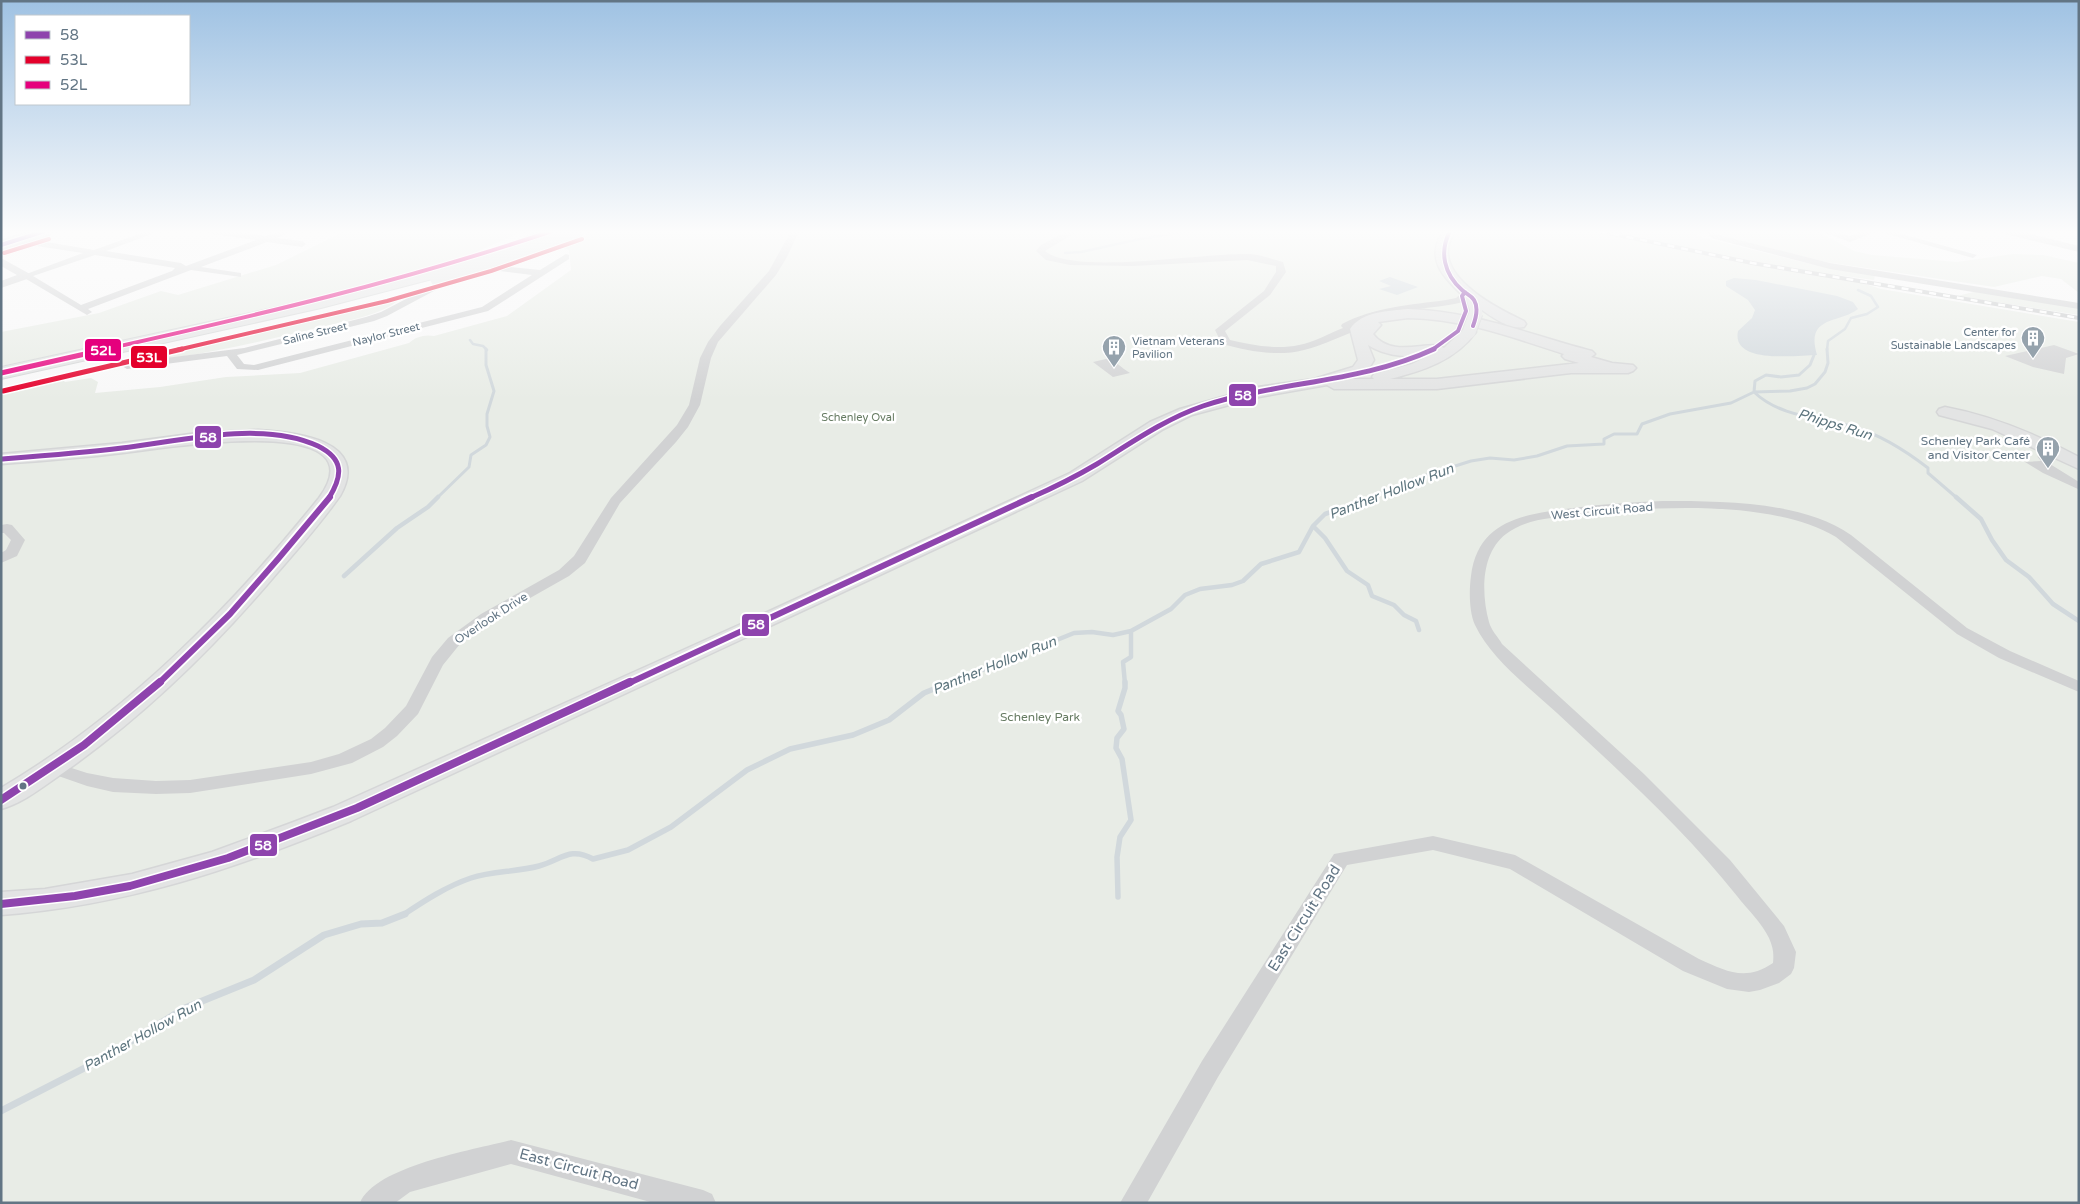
<svg xmlns="http://www.w3.org/2000/svg" width="2080" height="1204" font-family="'Varela Round',sans-serif">
	<rect width="100%" height="100%" fill="#f8f8f8"/>
	<path fill="#e8ece6" d="M345 231H524L467 256 386 282 275 309 1 366V332L99 313 161 291 178 295 276 265Z
		M595 231H1697V236L1806 263 1875 275 1874 280 1837 275 1881 289 2079 322V1203H1V390L63 380 65 382 91 378 98 382 95 393 160 387 226 377 300 373 409 343C415 337 425 334 434 336L507 316 571 270 569 250 560 246Z
		M1716 231H1812L1823 234 1854 251 1872 255 1957 262 2013 254 2043 255 2079 263V293L2061 279 2042 276 1994 287 1826 262 1731 239Z
		M1978 291 2079 308V315L1957 296Z
		M401 297C388 314 342 322 321 327 248 345 174 362 100 365Z"/>
	<path fill="#d1d8dc" d="M1390 277 1418 287 1397 295 1379 289 1391 286 1379 281Z
		M1734 278 1756 280 1837 296 1853 302 1858 309C1839 324 1805 315 1817 355 1799 355 1731 365 1738 331L1752 318 1755 310 1748 300 1726 286V281Z"/>
	<g fill="none" stroke-linecap="round" stroke-linejoin="round">
		<path stroke="#d1d8dc" stroke-width="2.5" d="M1065 253 1081 252 1140 239 1190 231
			M470 340 473 344 483 346 487 350
			M1827 350 1828 341 1845 329 1851 318 1867 314 1878 307 1871 296 1858 290"/>
		<path stroke="#d1d8dc" stroke-width="3" d="M1814 355 1810 365 1799 375 1781 377 1766 375 1755 381 1754 392C1781 418 1821 417 1854 427 1881 435 1906 451 1928 468V473L1957 498
			M437 498 469 467 471 455 486 445 490 437 487 426V414L494 391 486 365V349
			M1370 498 1414 479 1471 461 1490 458 1514 460 1537 456 1567 446 1604 444V439L1614 434H1637L1642 424 1670 414 1731 403 1754 392 1790 391 1807 388 1815 384 1825 372 1828 363 1827 349"/>
		<path stroke="#d1d8dc" stroke-width="4.5" d="M1956 497 1981 519 1992 540 2006 560 2029 577 2053 604 2079 621
			M1313 526 1325 538 1347 571 1368 585 1372 596 1394 605 1404 615 1416 621 1419 630
			M344 576 397 528 428 507 438 497
			M948 684 1074 633 1092 632 1113 635 1131 631 1171 609 1185 595 1200 589 1232 585 1243 581 1261 564 1299 552 1313 526 1325 514 1374 497
			M1125 684 1123 662 1131 657V631"/>
		<path stroke="#d1d8dc" stroke-width="5.5" d="M1118 897 1117 857 1120 837 1131 820 1122 759 1116 748 1117 738 1124 729 1121 715 1118 711 1125 688V682
			M403 915C424 901 447 886 471 878 492 871 517 872 539 866 561 860 570 846 593 859L628 850 671 827 747 770 790 749 853 735 889 720 924 693 951 682"/>
		<path stroke="#d1d8dc" stroke-width="7" d="M1 1111 102 1059 185 1008 254 980 324 935 361 924 382 923 405 914"/>
	</g>
	<path fill="#d2d3d4" d="M2054 345 2079 354 2066 358 2064 374 2033 367 2005 356Z
		M1110 358 1124 369 1130 373 1113 377 1093 362Z
		M2037 456 2079 482 2078 489 2043 473 2025 462 2041 461Z"/>
	<g fill="none" stroke-linecap="round" stroke-linejoin="round">
		<g stroke="#d5d6d7" stroke-width="3">
			<path id="secondary" d="M33 231H52L50 234 1 249V241Z
				M1447 231 1453 235C1429 274 1496 308 1524 321L1526 324 1524 327C1510 330 1492 317 1482 310L1476 312 1471 311C1468 307 1468 300 1464 297 1445 278 1424 260 1443 232Z
				M1408 309C1473 311 1531 335 1592 351L1595 354 1591 357 1612 363 1633 365 1636 368 1633 371 1628 373H1571L1437 389H1334L1327 385 1259 397 1192 415 1162 430 1082 481 351 821C234 869 128 905 1 915V892L45 889 132 874 212 852 291 823 333 807 750 620 1070 473 1150 422 1180 409 1258 387 1314 379 1353 367 1358 360 1350 329C1362 311 1389 311 1408 309ZM1408 318C1463 319 1512 337 1564 354L1562 356 1565 359 1579 363 1437 379H1390C1423 371 1456 360 1476 332L1474 329H1464L1444 348C1431 338 1393 360 1373 334L1381 325 1378 322ZM1368 345C1386 357 1411 358 1432 354L1412 364 1374 374 1372 377 1374 379H1344C1358 375 1367 373 1374 360Z
				M1945 407C1993 416 2036 434 2079 457V469L1992 429 1939 415 1937 412 1939 409Z
				M258 430C295 432 372 440 340 496 321 523 299 548 278 572 215 647 143 717 63 773 44 786 23 803 1 809V788C126 714 229 610 319 498 384 409 153 450 123 453 82 458 42 461 1 464V454L122 443 198 433Z"/>
		</g>
		<g stroke="#d4d6d6" stroke-width="2">
			<path id="motorway" d="M457 262 463 263 465 267 463 271 321 308 1 379V367L319 298Z"/>
		</g>
		<path fill="#d1d2d3" fill-rule="evenodd" d="M147 231H160L106 251 181 263 186 266 256 240 211 234 207 231H230L266 236 280 231H292L277 238 302 241 306 244 302 247 267 242 201 267 241 273V277L191 270 88 309 92 312 87 315 21 276 83 253 17 243 13 240 17 237 94 250ZM95 255 175 268 172 271 81 305 33 276Z
			M535 231H546L503 256 500 257 496 254Z
			M791 231H799L787 257 776 275 718 342 711 358 700 405 688 427 676 442 620 503 585 563 569 576 491 620 460 644 443 665 418 714 397 736 383 747 352 763 311 774 190 793 156 794 113 792 87 786 47 772 44 768 47 764 53 762 87 773 113 778 156 781 190 780 311 762 339 754 371 739 385 728 406 706 432 657 448 638 481 614 559 570 574 556 611 498 677 425 689 405 700 358 708 342 720 326 769 271Z
			M1067 231H1078L1045 251C1075 276 1207 252 1250 254 1261 255 1272 259 1283 262L1286 272 1270 295 1225 331 1230 340C1252 345 1277 350 1299 345 1314 342 1328 334 1343 328L1341 326 1342 324C1374 307 1411 305 1446 300L1456 298 1462 293 1467 296 1462 302 1459 303C1428 310 1387 308 1359 323L1364 326 1363 328C1343 335 1324 345 1304 350 1277 357 1248 351 1222 344L1215 330 1264 291 1276 272V266L1247 260 1133 266 1070 265 1046 260 1036 251 1041 245Z
			M1707 231H1715L1717 234 1727 237 1830 263 2079 303V309L1830 269 1711 238Z
			M1820 231H1833L1850 236 1864 231H1891L1977 255 1973 258 1877 231 1850 242Z
			M566 254 569 255V259L488 311 258 370 237 369 227 356 127 369 122 366 127 363 244 348 366 317 381 312 452 275 455 274 460 277 387 316 374 321 237 355 244 364 254 365 482 307 532 275 483 269 478 266 480 264 540 270Z
			M1663 501C1722 501 1802 501 1851 535L1967 628 2010 651 2079 681V692L1999 658 1957 634 1836 537C1772 499 1651 506 1579 515 1554 518 1527 518 1506 534 1481 553 1481 593 1489 622 1491 630 1498 637 1502 644L1644 774 1730 860 1784 926 1796 952 1794 968 1791 974 1779 983 1760 990 1749 992 1727 989 1683 971 1510 869 1433 850 1347 865 1218 1077 1147 1203H1120L1202 1061 1334 854 1433 836 1515 855 1699 959C1726 971 1745 982 1773 963 1774 953 1773 947 1769 938 1762 923 1747 909 1737 896 1684 829 1619 771 1557 713 1529 687 1491 659 1475 625 1469 612 1469 590 1471 576 1478 519 1526 514 1573 508 1603 504 1633 502 1663 501Z
			M7 524 12 525 25 540 17 556 1 563V553L6 550 11 540 4 533H1V525Z
			M511 1140 703 1190 712 1194 716 1203H654L511 1164 410 1192 395 1203H360C375 1166 474 1150 511 1140Z"/>
		<path fill="#d1d2d3" fill-rule="evenodd" d="M2000 231H2019L2079 246V252L2001 233Z
			M1 258 30 274 32 276 30 278 1 288V281L17 275 1 266Z"/>
		<use href="#secondary" fill="#e3e4e4" fill-rule="evenodd"/>
		<use href="#motorway" fill="#e3e4e4" fill-rule="evenodd"/>
		<g stroke="#c6c8c9" stroke-width="4">
			<path id="rail" d="M1599 231 1752 263 2079 318"/>
		</g>
		<use href="#rail" stroke="#fff" stroke-width="2.5" stroke-dasharray="7" stroke-linecap="butt"/>
		<g stroke="#d5d6d7" stroke-width="15" stroke-linecap="butt">
			<path id="secondary-bridge" d="M1469 332 1476 313"/>
		</g>
		<g stroke="#d4d6d6" stroke-width="19" stroke-linecap="butt">
			<path id="motorway-bridge" d="M439 278 513 256 574 233"/>
		</g>
		<use href="#secondary-bridge" stroke="#e3e4e4" stroke-width="13"/>
		<use href="#motorway-bridge" stroke="#e3e4e4" stroke-width="18"/>
		<g stroke="#fff" stroke-width="6">
			<path id="bus-1-far3" d="M1450 231C1439 252 1444 274 1462 290 1466 294 1471 295 1474 300 1479 308 1476 318 1473 326
				M1 245 45 231
				M1432 350 1458 331 1466 311 1462 296 1465 292"/>
		</g>
		<g stroke="#fff" stroke-width="8">
			<path id="bus-1-far2" d="M1 459C41 456 82 453 122 448 181 441 263 420 318 446 344 459 343 475 329 498
				M1030 498C1053 488 1075 477 1097 464 1131 443 1165 419 1203 406 1279 381 1361 383 1434 349"/>
		</g>
		<g stroke="#fff" stroke-width="10">
			<path id="bus-1-far1" d="M158 684 230 614 278 559 330 497
				M627 684 1032 497"/>
		</g>
		<g stroke="#fff" stroke-width="11">
			<path id="bus-1" d="M1 800 84 745 160 682
				M1 904 75 896 130 886 228 858 357 808 630 682"/>
		</g>
		<g stroke="#fff" stroke-width="6">
			<path id="bus-2-far1" d="M4 253 49 239
				M177 350 387 301 491 271 582 239"/>
		</g>
		<g stroke="#fff" stroke-width="8">
			<path id="bus-2" d="M3 391 182 349"/>
		</g>
		<g stroke="#fff" stroke-width="6">
			<path id="bus-3-far1" d="M102 350C254 316 404 281 552 231"/>
		</g>
		<g stroke="#fff" stroke-width="8">
			<path id="bus-3" d="M1 373 107 349"/>
		</g>
		<use href="#bus-1-far3" stroke="#8e44ad" stroke-width="4"/>
		<use href="#bus-1-far2" stroke="#8e44ad" stroke-width="5"/>
		<use href="#bus-1-far1" stroke="#8e44ad" stroke-width="6"/>
		<use href="#bus-1" stroke="#8e44ad" stroke-width="8"/>
		<use href="#bus-2-far1" stroke="#e4002b" stroke-width="4"/>
		<use href="#bus-2" stroke="#e4002b" stroke-width="5"/>
		<use href="#bus-3-far1" stroke="#e5007d" stroke-width="4"/>
		<use href="#bus-3" stroke="#e5007d" stroke-width="5"/>
	</g>
	<linearGradient id="sky" x2="0" y2="1"><stop stop-color="#9fc2e3"/><stop offset="0.58" stop-color="#fcfcfc"/><stop offset="1" stop-color="#fcfcfc" stop-opacity="0"/></linearGradient>
	<rect width="2080" height="400" fill="url(#sky)"/>
	<defs>
		<g id="building-pin" transform="scale(1.25)"><path d="M0 17L-7.5 6A9.5 9.5 0 1 1 7.5 6Z" fill="#96a3ad" stroke="#fff"/><path d="M-4-6H4V6H1V3H-1V6H-4ZM-2.5-4.3h1.7v1.8h-1.7ZM.8-4.3h1.7v1.8H.8ZM-2.5-1h1.7V.8h-1.7ZM.8-1h1.7V.8H.8Z" fill="#fff"/></g>
	</defs>
	<g fill-rule="evenodd">
		<use href="#building-pin" x="2033" y="338"/>
		<use href="#building-pin" x="1114" y="347"/>
		<use href="#building-pin" x="2048" y="448"/>
	</g>
	<circle fill="#627584" stroke="#fff" stroke-width="2" cx="23" cy="786" r="4.5"/>
	<g text-anchor="middle" stroke-width="5" stroke-linejoin="round" paint-order="stroke">
		<g font-size="11" fill="#627584" stroke="#fff" text-anchor="end">
			<text x="2016" y="336">Center for<tspan x="2016" dy="13">Sustainable Landscapes</tspan></text>
			<text x="1132" y="345" text-anchor="start">Vietnam Veterans<tspan x="1132" dy="13">Pavilion</tspan></text>
		</g>
		<g font-size="11" fill="#627584" stroke="#fff">
			<text transform="translate(315 333) rotate(-14)" y="4">Saline Street</text>
			<text transform="translate(386 334) rotate(-14)" y="4">Naylor Street</text>
		</g>
		<g font-size="11" fill="#667b62" stroke="#fff">
			<text x="858" y="421">Schenley Oval</text>
		</g>
		<g font-size="12" fill="#627584" stroke="#fff" text-anchor="end">
			<text x="2030" y="445">Schenley Park Café<tspan x="2030" dy="14">and Visitor Center</tspan></text>
		</g>
		<g font-size="12" fill="#627584" stroke="#fff">
			<text transform="translate(1602 511) rotate(-5)" y="4">West Circuit Road</text>
			<text transform="translate(491 618) rotate(-33)" y="4">Overlook Drive</text>
		</g>
		<g font-size="12" fill="#667b62" stroke="#fff">
			<text x="1040" y="721">Schenley Park</text>
		</g>
		<g font-size="14" font-style="italic" fill="#5d757e" stroke="#fff">
			<text transform="translate(1835 424) rotate(17)" y="5">Phipps Run</text>
			<text transform="translate(1391 491) rotate(-21)" y="5">Panther Hollow Run</text>
			<text transform="translate(994 665) rotate(-22)" y="5">Panther Hollow Run</text>
			<text transform="translate(142 1035) rotate(-29)" y="5">Panther Hollow Run</text>
		</g>
		<g font-size="15" fill="#627584" stroke="#fff">
			<text transform="translate(1304 918) rotate(-58)" y="5">East Circuit Road</text>
			<text transform="translate(579 1169) rotate(15)" y="5">East Circuit Road</text>
		</g>
	</g>
	<g stroke="#fff" stroke-width="2">
		<rect x="84" y="338" width="38" height="24" rx="5" fill="#e5007d"/>
		<rect x="130" y="345" width="38" height="24" rx="5" fill="#e4002b"/>
		<rect x="1228" y="383" width="29" height="24" rx="5" fill="#8e44ad"/>
		<rect x="194" y="425" width="28" height="24" rx="5" fill="#8e44ad"/>
		<rect x="741" y="613" width="29" height="24" rx="5" fill="#8e44ad"/>
		<rect x="249" y="833" width="29" height="24" rx="5" fill="#8e44ad"/>
	</g>
	<g font-size="14" text-anchor="middle" font-weight="bold" fill="#fff">
		<text x="103" y="355">52L</text>
		<text x="149" y="362">53L</text>
		<text x="1243" y="400">58</text>
		<text x="208" y="442">58</text>
		<text x="756" y="629">58</text>
		<text x="263" y="850">58</text>
	</g>
	<rect width="2080" height="1204" fill="none" stroke="#627584" stroke-width="5"/>
	<rect x="15" y="15" width="175" height="90" fill="#ffffff" stroke="#c0c8ce"/>
	<rect x="25" y="31" width="25" height="8" fill="#8e44ad" stroke="#c0c8ce"/>
	<text x="60" y="40" font-size="15" fill="#627584">58</text>
	<rect x="25" y="56" width="25" height="8" fill="#e4002b" stroke="#c0c8ce"/>
	<text x="60" y="65" font-size="15" fill="#627584">53L</text>
	<rect x="25" y="81" width="25" height="8" fill="#e5007d" stroke="#c0c8ce"/>
	<text x="60" y="90" font-size="15" fill="#627584">52L</text>
</svg>
